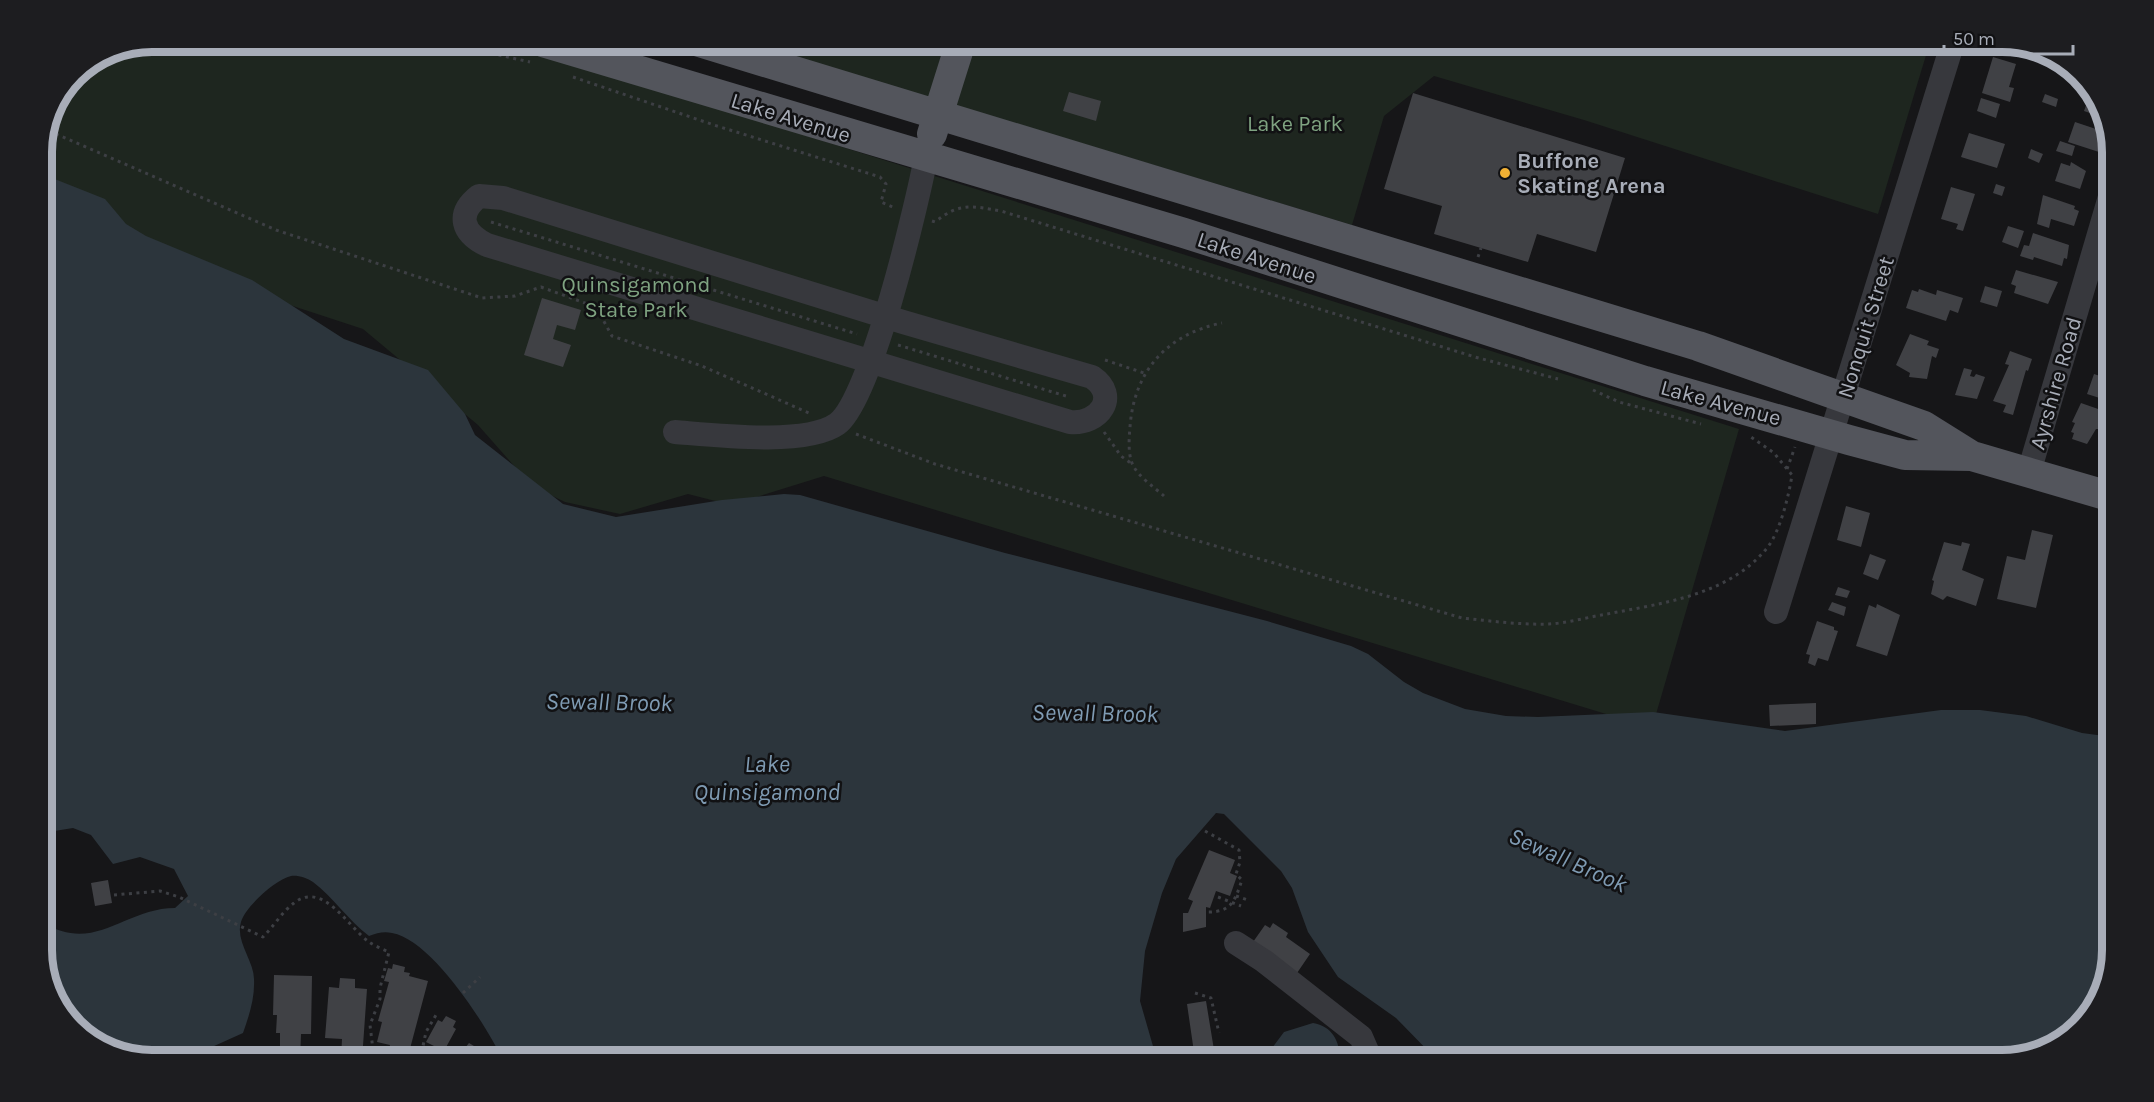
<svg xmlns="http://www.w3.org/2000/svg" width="2154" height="1102" font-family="Karla,sans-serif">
	<rect width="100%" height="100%" fill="#161618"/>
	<path fill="#1e261f" d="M152 42H508L1739 429 1652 728 824 476 731 505 688 494 620 514 565 502 532 486 478 425 363 329 42 224V145L75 74 110 50Z
		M746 42H1930L1878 214 1584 120 1434 76 1384 116 1352 225Z"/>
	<path fill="#2c353c" d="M42 174 105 199 126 224 146 236 252 280 344 339 428 370 465 414 475 435 563 504 616 517 722 500 784 494 800 495 1005 553 1267 621 1351 646 1368 654 1404 682 1423 693 1465 709 1506 716 1538 717 1653 712 1785 731 1941 710H1980L2026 716 2082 733 2112 737V950L2101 998 2063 1042 2002 1060H1437L1396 1018 1338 977 1308 932 1292 888 1281 871 1224 814 1216 813 1176 859 1162 893 1145 951 1140 1001 1157 1060H503C486 1025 432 940 392 933 384 931 377 933 369 936 348 920 333 897 313 882 307 878 298 875 291 876 276 879 245 907 241 922 235 941 254 961 254 979 255 998 249 1016 243 1033L212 1047 200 1060H152L104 1049 61 1011 42 957V922C95 955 124 908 175 908L188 896 174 869 140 857 113 864 91 835 73 828 42 833Z
		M1313 1023C1332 1026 1340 1041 1340 1060H1263L1284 1032Z"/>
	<path fill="#404145" d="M1993 57 2016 64 2009 87 2014 88 2010 102 1982 93Z
		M2092 89 2093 91 2102 117 2084 111Z
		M1069 92 1101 101 1096 121 1063 111Z
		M1413 93 1625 158 1596 252 1537 234 1528 262 1434 234 1442 206 1384 189Z
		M2045 94 2058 99 2056 107 2042 102Z
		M1981 98 2000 104 1996 118 1977 111Z
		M2075 122 2105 132 2099 152 2068 142Z
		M1969 133 2005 144 1997 168 1961 157Z
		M2060 141 2075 146 2072 156 2056 151Z
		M2031 149 2043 154 2039 163 2028 158Z
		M2071 162 2086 171 2080 189 2055 181 2061 163 2070 166Z
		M1996 184 2005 187 2002 196 1993 193Z
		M1951 187 1975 194 1963 231 1956 229 1958 224 1941 219Z
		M2043 195 2075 206 2074 209 2079 211 2074 226 2051 219 2049 228 2037 224Z
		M2008 226 2024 231 2018 248 2002 242Z
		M2033 233 2069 245 2067 259 2064 258 2062 266 2034 257 2033 260 2020 256 2024 245 2029 246Z
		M2016 270 2058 282 2048 304 2014 293 2016 286 2011 284Z
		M1985 286 2002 291 1997 307 1980 302Z
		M1919 289 1936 295 1937 290 1963 298 1958 313 1950 310 1946 321 1906 308 1912 290 1918 292Z
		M542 298 581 310 575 330 557 325 553 339 571 345 563 367 524 355Z
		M2111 300H2112V322L2105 320Z
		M1910 334 1929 341 1927 345 1939 349 1936 358 1932 356 1927 379 1909 377 1910 373 1896 365Z
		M2010 351 2032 359 2028 371 2026 370 2013 415 2003 412 2006 405 1993 401 2009 365 2005 364Z
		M1964 368 1972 370 1970 376 1974 377 1976 374 1985 377 1977 399 1955 395Z
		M2094 374 2112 380 2106 400 2087 394Z
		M2081 403 2101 410 2098 429H2096L2087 444 2072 439 2074 433 2071 432 2075 423 2072 422Z
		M2111 435H2112V450L2107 449Z
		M1846 506 1870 513 1861 547 1837 540Z
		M2032 530 2053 535 2036 608 1997 599 2007 556 2025 560Z
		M1944 542 1961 546 1962 542 1970 544 1962 570 1984 579 1976 606 1947 596 1943 600 1931 594 1934 581 1932 580Z
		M1870 554 1886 560 1878 580 1863 574Z
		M1838 587 1850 591 1847 598 1835 595Z
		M1832 602 1846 607 1844 616 1828 610Z
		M1877 604 1900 615 1887 656 1856 646 1869 605 1876 608Z
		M1817 621 1834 627V630L1838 631 1828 661 1818 658 1815 666 1808 663 1810 655 1806 654Z
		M1816 703V724L1770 726 1769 705Z
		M1209 850 1235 860 1230 873 1237 876 1230 896 1216 891 1210 908 1206 907V927L1183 932V913H1188L1193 901 1188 899Z
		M108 880 112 903 95 906 91 883Z
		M1273 923 1288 933 1286 937 1310 954 1297 973 1253 942 1265 925 1270 928Z
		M393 964 405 967 404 972 410 973 409 976 428 981 407 1060H386L390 1045 377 1042 382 1022 378 1021 389 982 384 981 388 968 392 969Z
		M274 975 312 976 311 1034H301L300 1060H280V1033H276L277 1015H273Z
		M340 978 355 979V988L367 989 362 1060H341L342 1039 325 1038 329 987 339 988Z
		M1206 1001 1215 1056 1195 1059 1187 1004Z
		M446 1016 456 1021 453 1027 456 1029 444 1051 426 1042 438 1020 442 1022Z
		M469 1043 479 1049 476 1054 480 1056 477 1060 452 1058 456 1051 458 1052 462 1047 465 1048Z"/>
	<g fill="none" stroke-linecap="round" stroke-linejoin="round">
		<path stroke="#3d3f44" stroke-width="3" stroke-dasharray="3 4.5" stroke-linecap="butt" d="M440 42 530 62
			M573 77 714 125 880 177 886 184 881 202 895 208
			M49 131 276 230 482 298 515 296 541 287 596 307 612 336 702 366 809 413
			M932 221 935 222C960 202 972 206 1001 211L1475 357 1558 379
			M491 222 857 334
			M1478 257 1481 248
			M898 345 1069 397
			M1105 360 1144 373
			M1593 390 1619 402 1701 424
			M1104 432 1121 456 1132 464
			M856 434 935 464 1462 618C1491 621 1520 625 1549 624 1568 623 1588 617 1607 614 1664 603 1729 595 1767 548 1780 532 1789 495 1792 475L1774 453 1751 437
			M1787 469 1795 447
			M1164 496C1154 487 1137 476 1132 463 1128 453 1129 438 1130 427 1134 371 1167 334 1222 323
			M1205 831 1239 850 1240 862 1236 874 1242 880C1235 900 1232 912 1208 912
			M114 895 160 891 179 897 263 937C273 927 283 911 294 903 323 880 348 927 369 942 375 946 382 949 389 952L380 988V999L370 1025 373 1050
			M1236 896 1248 900
			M1218 897 1241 906
			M463 993 480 977
			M1195 993 1211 998 1219 1033
			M420 1060 426 1032 436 1015"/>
		<path stroke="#37383d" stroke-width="24" d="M479 196 503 198 903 322 1092 377C1120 396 1099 425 1070 422L487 245C462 233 456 214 479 196Z
			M675 432C713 435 806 446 837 424 871 400 917 204 926 157
			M2029 472 2112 190
			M1776 612 1953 42
			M1236 943 1264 961 1361 1037 1371 1060"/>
		<path stroke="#53555c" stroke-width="30" d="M543 42 1184 233 1645 381 1849 440 1905 455 1972 456
			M699 42 1698 346 1924 426 1972 456 2112 497
			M932 134 961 42"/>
	</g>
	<circle fill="#f2b134" stroke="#111113" stroke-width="2" cx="1505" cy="173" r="6"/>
	<g text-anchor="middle" stroke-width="5" stroke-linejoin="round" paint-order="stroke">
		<g font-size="22" fill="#a8adb8" stroke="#111113">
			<text transform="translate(791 117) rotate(17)" y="8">Lake Avenue</text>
			<text transform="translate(1257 257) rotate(18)" y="8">Lake Avenue</text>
			<text transform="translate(1865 327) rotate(-73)" y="8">Nonquit Street</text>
			<text transform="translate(2055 383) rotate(-74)" y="8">Ayrshire Road</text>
			<text transform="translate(1721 402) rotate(15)" y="8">Lake Avenue</text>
		</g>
		<g font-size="22" fill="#7fa381" stroke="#111113">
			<text x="1295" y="131">Lake Park</text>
			<text x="636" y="292">Quinsigamond<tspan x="636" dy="25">State Park</tspan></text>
		</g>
		<g font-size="22" font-weight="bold" fill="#a8adb8" stroke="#111113" text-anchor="start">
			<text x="1517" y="168">Buffone<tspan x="1517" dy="25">Skating Arena</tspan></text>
		</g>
		<g font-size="24" font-style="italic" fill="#7f9bb3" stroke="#111113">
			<text transform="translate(609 702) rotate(1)" y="8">Sewall Brook</text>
			<text transform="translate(1095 713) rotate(1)" y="8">Sewall Brook</text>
			<text x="767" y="772">Lake<tspan x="767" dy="28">Quinsigamond</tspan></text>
			<text transform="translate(1568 860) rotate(24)" y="8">Sewall Brook</text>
		</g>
	</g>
	<path d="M0 0H2154V1102H0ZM152 52H2002A100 100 0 0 1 2102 152V950A100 100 0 0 1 2002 1050H152A100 100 0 0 1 52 950V152A100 100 0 0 1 152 52Z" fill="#1d1d20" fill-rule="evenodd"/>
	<path fill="none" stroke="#a8adb8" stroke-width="8" d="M152 52H2002A100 100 0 0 1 2102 152V950A100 100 0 0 1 2002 1050H152A100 100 0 0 1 52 950V152A100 100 0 0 1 152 52Z"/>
	<path d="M1944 45v9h129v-9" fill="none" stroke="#a8adb8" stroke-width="3"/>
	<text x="1953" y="45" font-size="18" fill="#a8adb8" stroke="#111113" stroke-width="4.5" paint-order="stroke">50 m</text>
</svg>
